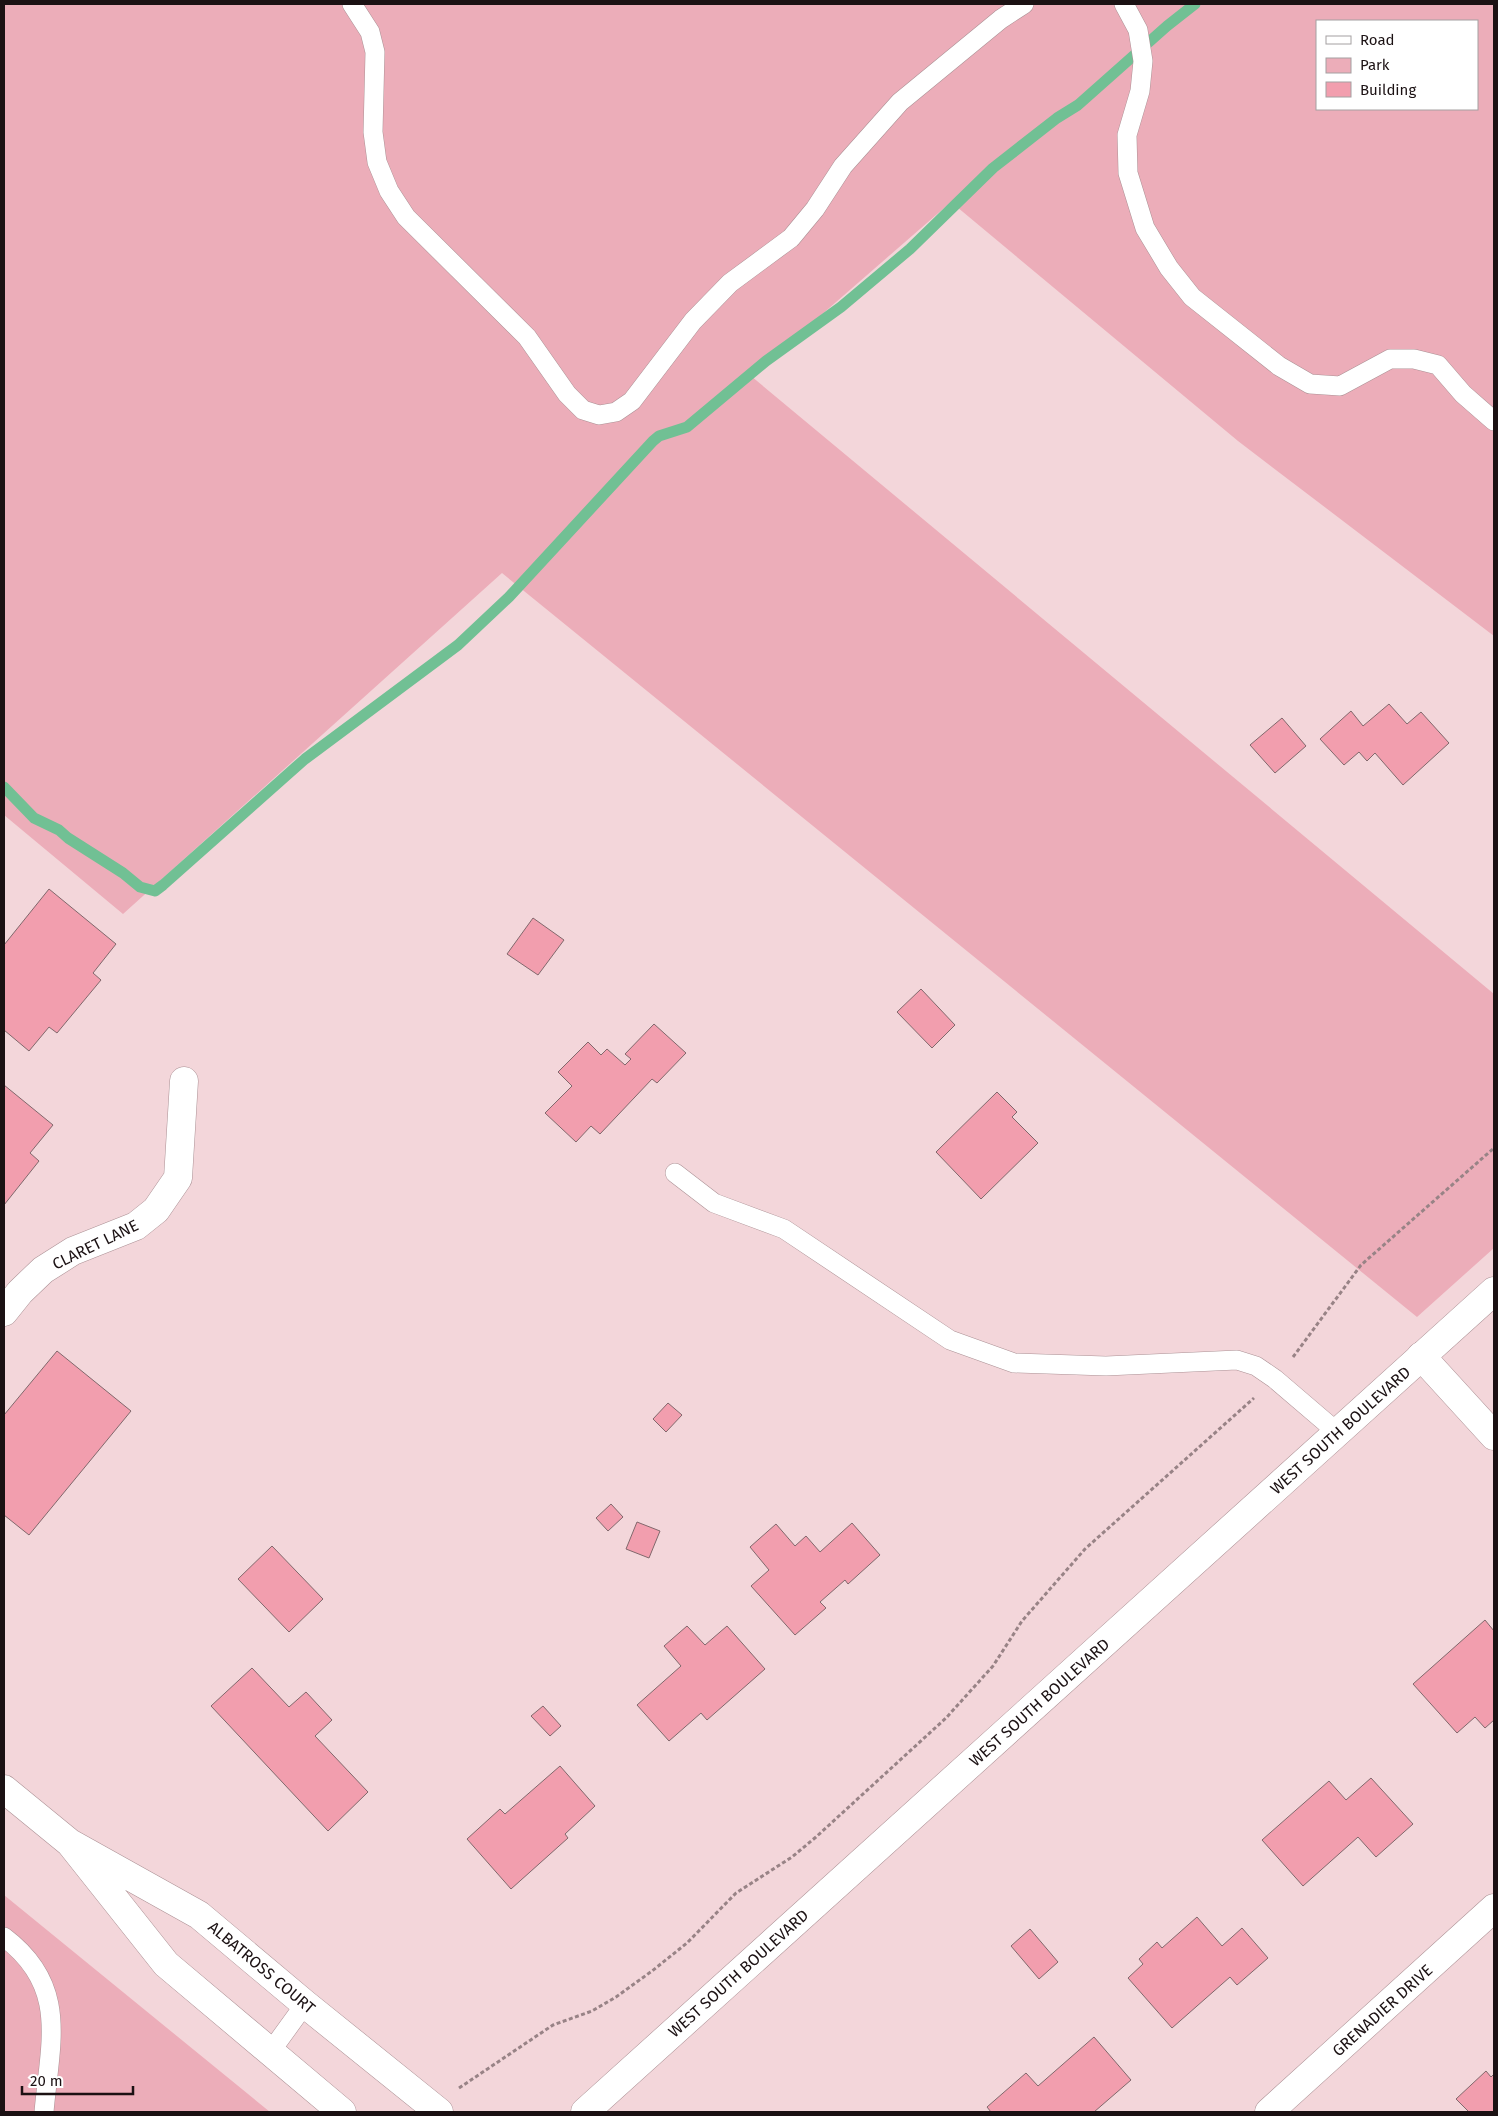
<svg xmlns="http://www.w3.org/2000/svg" width="1498" height="2116" font-family="'Fira Sans',sans-serif">
	<rect width="100%" height="100%" fill="#f3d6da"/>
	<path fill="#ecadb9" fill-rule="evenodd" d="M4 4H1494V636L1238 441 951 202 751 376 1494 994V1248L1417 1317 502 573 123 914 4 815ZM1317 21H1477V109H1317Z
		M4 1895 270 2112H4Z"/>
	<g fill="none" stroke-linecap="round" stroke-linejoin="round">
		<path stroke="#71c094" stroke-width="11" d="M4 787 34 818 59 830 68 838 123 873 140 887 155 891 163 885 305 759 458 645 509 597 653 441 659 436 687 427 766 361 841 307 910 249 993 168 1057 118 1078 105 1167 26 1195 4"/>
	</g>
	<path fill="#f29eae" stroke="#81686c" d="M1389 704 1407 724 1421 712 1449 743 1403 785 1375 753 1367 761 1359 752 1344 765 1320 739 1351 711 1363 726Z
		M1282 718 1306 746 1275 773 1250 745Z
		M49 889 116 944 93 973 101 980 57 1033 49 1027 29 1051 4 1030V945Z
		M533 918 564 940 538 975 507 954Z
		M921 989 955 1025 932 1048 897 1012Z
		M654 1024 686 1053 657 1083 652 1079 600 1134 591 1126 576 1142 545 1113 572 1086 558 1072 588 1042 601 1055 607 1049 625 1065 631 1059 625 1054Z
		M4 1085 53 1125 30 1153 39 1161 4 1205Z
		M997 1092 1017 1112 1012 1117 1038 1143 981 1199 936 1152Z
		M57 1351 131 1411 29 1535 4 1515V1415Z
		M668 1403 682 1415 666 1432 653 1419Z
		M611 1504 623 1517 608 1531 596 1518Z
		M637 1522 660 1531 649 1558 626 1549Z
		M852 1523 880 1555 848 1584 845 1580 820 1602 826 1608 795 1635 751 1586 769 1570 750 1547 776 1524 795 1546 806 1536 820 1552Z
		M272 1546 323 1599 289 1632 238 1579Z
		M1485 1620 1494 1631V1720L1485 1728 1475 1717 1457 1733 1413 1684Z
		M687 1626 705 1645 727 1626 765 1669 707 1720 701 1713 669 1741 637 1705 681 1666 664 1646Z
		M252 1668 289 1707 306 1692 332 1720 315 1736 368 1792 328 1831 211 1706Z
		M543 1706 561 1726 550 1736 531 1716Z
		M560 1766 595 1806 565 1834 568 1838 511 1889 467 1839 500 1809 505 1814Z
		M1371 1778 1413 1824 1376 1857 1358 1837 1303 1886 1262 1840 1329 1781 1346 1800Z
		M1197 1917 1222 1946 1242 1928 1268 1958 1237 1985 1230 1977 1172 2028 1128 1978 1143 1964 1139 1959 1157 1942 1162 1948Z
		M1030 1929 1058 1962 1039 1979 1011 1946Z
		M1094 2037 1131 2080 1094 2112H991L987 2107 1026 2073 1038 2086Z
		M1486 2071 1491 2077 1494 2074V2112H1469L1456 2099Z"/>
	<g fill="none" stroke-linecap="round" stroke-linejoin="round">
		<g stroke="#ac9195" stroke-width="20">
			<path id="lane" d="M352 4 370 32 375 52 373 132 377 162 389 191 406 217 527 337 567 394 583 410 599 415 616 412 632 401 693 321 730 283 791 238 815 209 843 166 900 102 1001 19 1024 4
				M1124 4 1138 30 1143 61 1140 91 1127 135 1128 173 1145 228 1169 268 1192 297 1279 366 1310 384 1340 386 1390 359H1414L1438 365 1463 394 1494 421
				M675 1173 714 1203 784 1229 950 1340 1014 1363 1106 1366 1237 1360 1256 1366 1275 1379 1337 1432
				M4 1937C69 1986 50 2042 44 2112
				M271 2051 305 2004"/>
		</g>
		<g stroke="#ac9195" stroke-width="29">
			<path id="street" d="M4 1312 20 1292 43 1270 73 1251 136 1226 156 1210 178 1178 184 1081
				M1421 1356 1494 1436
				M4 1789 70 1843
				M342 2112 166 1964 70 1843 199 1915 305 2004 439 2112
				M1269 2112 1494 1908"/>
		</g>
		<g stroke="#ac9195" stroke-width="29">
			<path id="secondary" d="M585 2112 1494 1291"/>
		</g>
		<path stroke="#988386" stroke-width="3" stroke-dasharray="4 2.5" stroke-linecap="butt" d="M1293 1357 1361 1265 1494 1148
			M459 2088 553 2025 592 2011 616 1997 652 1971 687 1943 736 1893 792 1857 816 1837 946 1718 993 1666 1022 1621 1085 1549 1254 1398"/>
		<use href="#lane" stroke="#fff" stroke-width="19"/>
		<use href="#street" stroke="#fff" stroke-width="28"/>
		<use href="#secondary" stroke="#fff" stroke-width="28"/>
	</g>
	<g text-anchor="middle" stroke-width="5" stroke-linejoin="round" paint-order="stroke">
		<g font-size="16" fill="#1b1113" stroke="#fff">
			<text transform="translate(95 1244) rotate(-26)" y="6">CLARET LANE</text>
			<text transform="translate(1340 1430) rotate(-42)" y="6">WEST SOUTH BOULEVARD</text>
			<text transform="translate(1039 1702) rotate(-42)" y="6">WEST SOUTH BOULEVARD</text>
			<text transform="translate(262 1967) rotate(40)" y="6">ALBATROSS COURT</text>
			<text transform="translate(738 1973) rotate(-42)" y="6">WEST SOUTH BOULEVARD</text>
			<text transform="translate(1382 2010) rotate(-42)" y="6">GRENADIER DRIVE</text>
		</g>
	</g>
	<rect width="1498" height="2116" fill="none" stroke="#1b1113" stroke-width="10"/>
	<rect x="1316" y="20" width="162" height="90" fill="#ffffff" stroke="#a4a0a1"/>
	<rect x="1326" y="36" width="25" height="8" fill="#ffffff" stroke="#a4a0a1"/>
	<text x="1360" y="45" font-size="15" fill="#1b1113">Road</text>
	<rect x="1326" y="58" width="25" height="15" fill="#ecadb9" stroke="#a4a0a1"/>
	<text x="1360" y="70" font-size="15" fill="#1b1113">Park</text>
	<rect x="1326" y="82" width="25" height="15" fill="#f29eae" stroke="#a4a0a1"/>
	<text x="1360" y="95" font-size="15" fill="#1b1113">Building</text>
	<path d="M22 2086v8h111v-8" fill="none" stroke="#1b1113" stroke-width="2.5"/>
	<text x="30" y="2086" font-size="15" fill="#1b1113" stroke="#ffffff" stroke-width="4" paint-order="stroke">20 m</text>
</svg>
